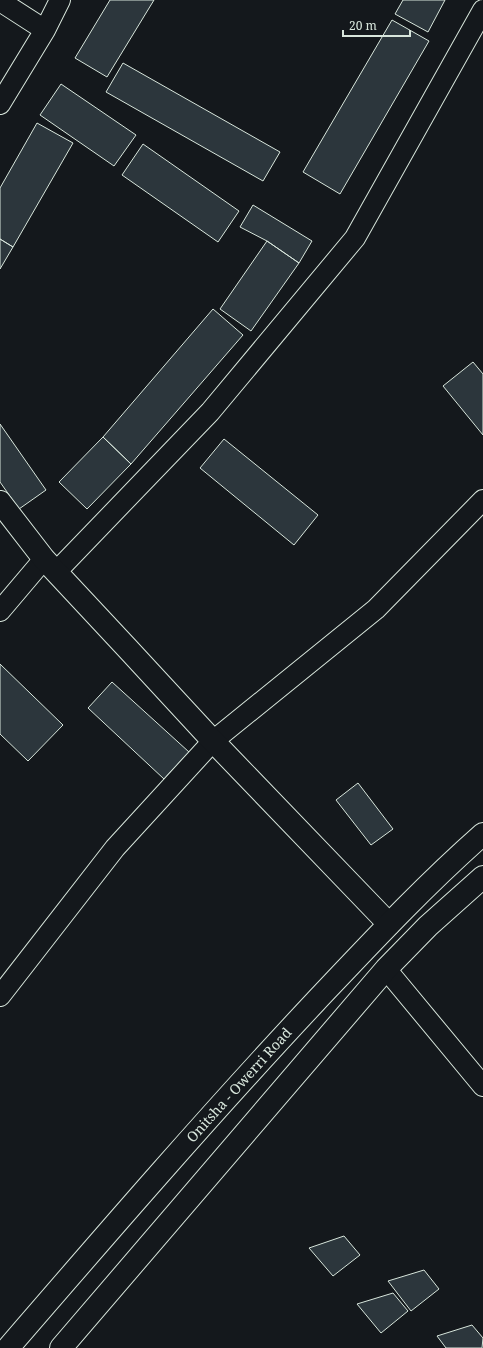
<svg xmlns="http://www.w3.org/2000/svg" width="483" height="1348" font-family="'Noto Serif',serif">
	<rect width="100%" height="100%" fill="#14181c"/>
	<path fill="#2c363c" stroke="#d8e6dc" d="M110 0H154L107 77 75 58Z
		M403 0H445L428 32 395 14Z
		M392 20 429 41 340 194 303 172Z
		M123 63 280 152 263 181 106 92Z
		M61 84 136 135 114 166 40 115Z
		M37 123 73 143 13 247 0 239V188Z
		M143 144 239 211 218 242 122 175Z
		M253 205 312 241 299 263 267 241 240 227Z
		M0 239 13 247 0 269Z
		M267 241 299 263 251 331 220 309Z
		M213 309 243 335 131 464 103 437Z
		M473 362 483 374V435L443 386Z
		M0 424 46 490 19 509 0 482Z
		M103 437 131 464 87 509 59 482Z
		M224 439 318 515 294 545 200 468Z
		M0 664 63 725 28 761 0 734Z
		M112 682 189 752 164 779 88 708Z
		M358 783 393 829 371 845 336 800Z
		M344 1236 360 1255 333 1276 309 1248Z
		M424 1270 439 1289 411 1311 388 1281Z
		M393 1293 408 1311 381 1333 357 1304Z
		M472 1325 483 1338 482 1348H446L437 1336Z"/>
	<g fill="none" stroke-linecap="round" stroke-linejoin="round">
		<g stroke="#d8e6dc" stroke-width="22">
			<path id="minor" d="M0 1 45 30
				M0 104 45 30 60 0
				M56 572 210 412 355 238 483 10
				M0 611 44 559
				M386 969 483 1086
				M0 996 115 848 213 741 376 609 483 500"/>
		</g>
		<g stroke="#d8e6dc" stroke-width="24">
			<path id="tertiary" d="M0 502 44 559 128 649 213 741 389 924"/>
		</g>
		<g stroke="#d8e6dc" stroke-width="24">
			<path id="trunk" d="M8 1348C109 1231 210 1114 316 1001 370 944 424 886 483 834
				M61 1348 386 969 428 926 483 877"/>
		</g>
		<use href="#minor" stroke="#14181c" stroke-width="20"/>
		<use href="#tertiary" stroke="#14181c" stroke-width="22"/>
		<use href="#trunk" stroke="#14181c" stroke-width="22"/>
	</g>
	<g text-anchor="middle" stroke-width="3" stroke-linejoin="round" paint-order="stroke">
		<g font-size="14" fill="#d8e6dc" stroke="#14181c">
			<text transform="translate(239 1085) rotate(-48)" y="5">Onitsha - Owerri Road</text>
		</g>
	</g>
	<path d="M343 30v6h67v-6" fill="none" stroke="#d8e6dc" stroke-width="2"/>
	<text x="349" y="30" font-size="12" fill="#d8e6dc" stroke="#14181c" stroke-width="3" paint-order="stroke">20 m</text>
</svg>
